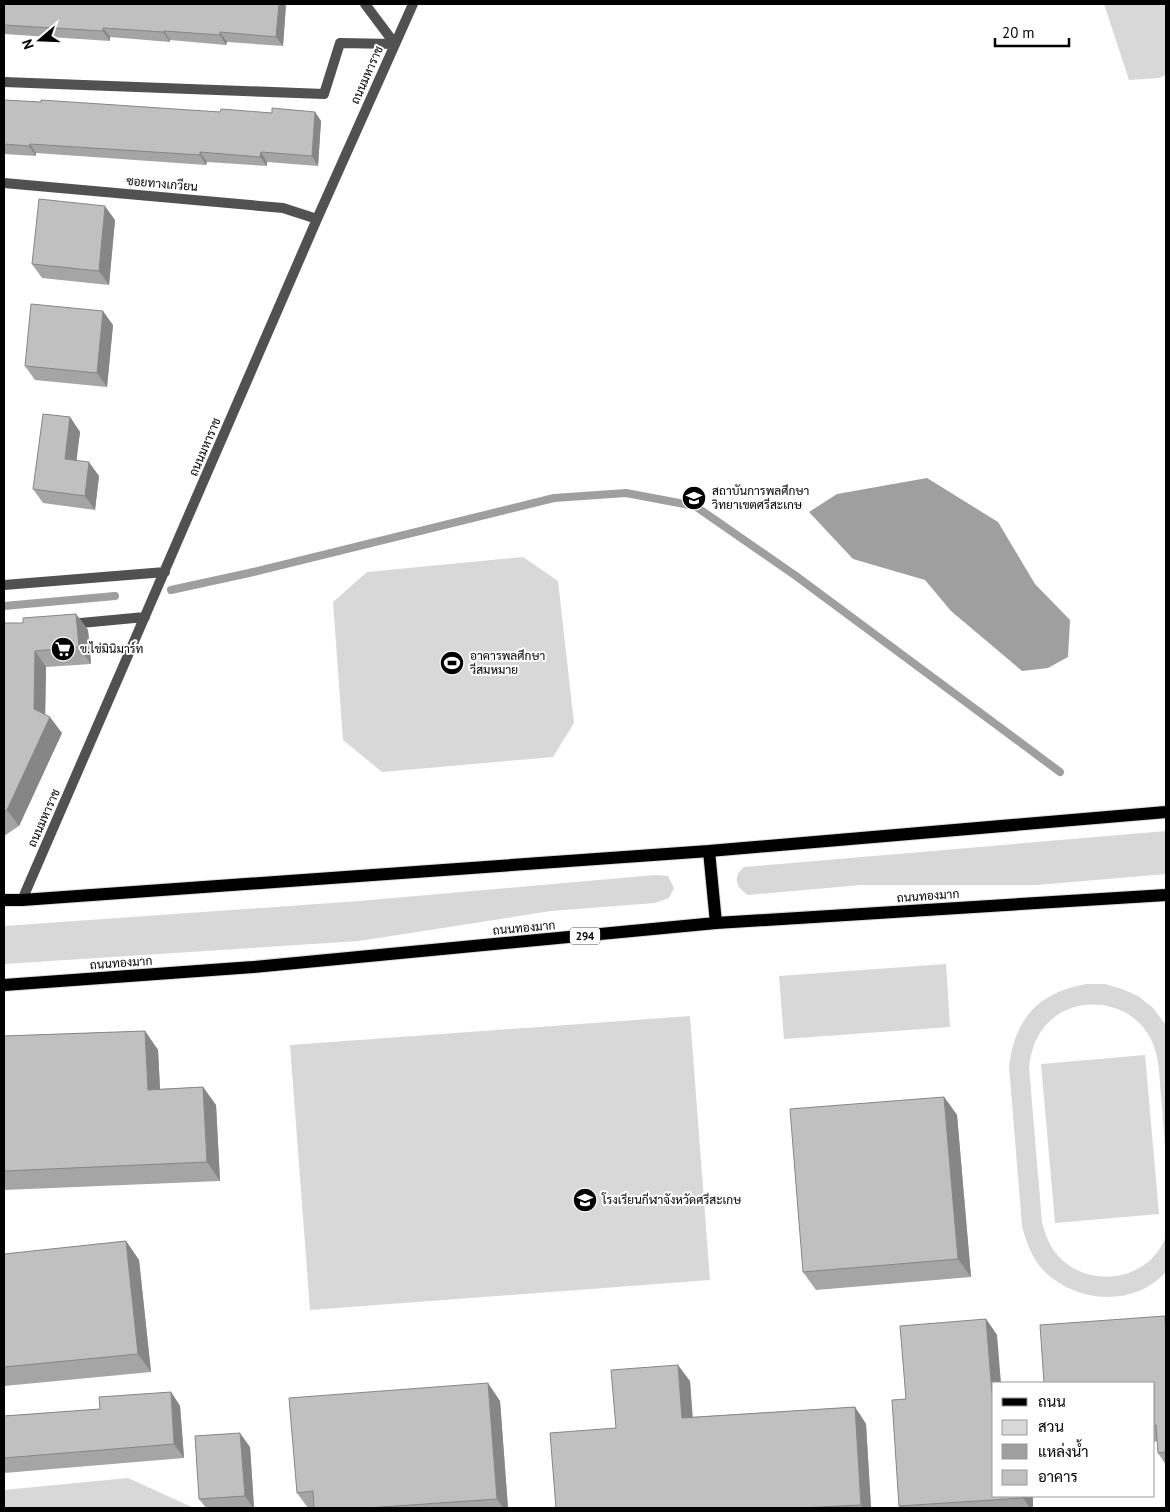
<svg xmlns="http://www.w3.org/2000/svg" width="1170" height="1512" font-family="'PT Sans',Sarabun,sans-serif">
	<rect width="100%" height="100%" fill="#fff"/>
	<path fill="#d8d8d8" d="M1104 4H1166V75L1159 78 1129 80Z
		M523 557 558 581 574 723 553 757 382 772 343 740 333 602 367 572Z
		M1166 831V874L1037 885H861L748 895C736 887 732 877 744 867Z
		M655 875 668 876 674 888 669 898 655 903 551 911 359 941 4 964V926L359 901Z
		M946 964 950 1027 784 1039 779 976Z
		M1087 984H1105L1122 989 1138 996 1152 1007 1166 1025V1157C1164 1137 1163 1117 1161 1096 1159 1075 1160 1053 1148 1034 1128 1001 1079 995 1051 1020 1037 1032 1031 1049 1029 1067L1042 1222C1046 1239 1053 1254 1067 1264 1101 1289 1152 1276 1166 1236V1272C1133 1308 1076 1303 1043 1270 1032 1258 1026 1242 1022 1226L1009 1066C1015 1018 1039 992 1087 984Z
		M690 1016 710 1280 310 1310 290 1045Z
		M1145 1055 1159 1214 1055 1223 1041 1064Z
		M128 1478 194 1508H4V1490Z"/>
	<path fill="#9f9f9f" d="M927 478 998 522 1035 584 1070 620 1068 657 1048 668 1022 671 951 611 925 580 853 559 809 512 837 494Z"/>
	<g fill="none" stroke-linecap="round" stroke-linejoin="round">
		<path stroke="#9f9f9f" stroke-width="8" d="M171 590 249 573 554 498 626 493 695 506 796 576 1060 772
			M4 606 115 596"/>
		<g stroke="#dbdbdb" stroke-width="14">
			<path id="primary" d="M709 851 716 923
				M4 900H22L709 851 1166 812
				M4 985 253 967 716 923 1166 895"/>
		</g>
		<path stroke="#515151" stroke-width="10" d="M365 4 395 44
			M4 82 324 94 340 43 395 44
			M4 183 283 208 317 219
			M4 585 165 572
			M70 624 145 617
			M22 900 317 219 413 4"/>
		<use href="#primary" stroke="#000" stroke-width="12"/>
	</g>
	<path fill="#a5a5a5" d="M4 4H286L283 46 227 42 226 45 170 40V42L110 37V41L4 34Z
		M4 100 220 112 272 113 315 112 321 121 318 166 267 162V166L207 162 206 165 36 153V156L4 154Z
		M115 220 109 285 42 278 32 264Z
		M113 325 107 387 35 380 25 366Z
		M70 417 80 432 76 461 99 476 95 510 43 503 33 489Z
		M76 614 88 630 91 664 46 667 45 714 62 733 19 826 4 836V623H23Z
		M145 1031 158 1050 160 1089 203 1087 216 1105 220 1181 4 1190V1036Z
		M944 1097 957 1115 971 1277 816 1290 803 1272Z
		M126 1241 139 1260 151 1372 4 1386V1254Z
		M986 1319 997 1335 994 1383 1033 1496V1508H900L899 1506 906 1399Z
		M1166 1319V1465L1158 1453 1157 1441 1154 1442V1383Z
		M690 1381 692 1417 855 1407 866 1424 871 1508H556L616 1428Z
		M171 1392 180 1406 184 1458 4 1473V1416L100 1409Z
		M500 1401 508 1508H308L297 1493Z
		M250 1447 254 1508H206L199 1499Z"/>
	<path fill="#868686" d="M279 4H286L283 46 276 37Z
		M103 28 110 37V41L103 31Z
		M164 31 170 40V42L163 32Z
		M220 32 227 42 226 45 220 35Z
		M315 112 321 121 318 166 312 156Z
		M30 144 36 153V156L29 146Z
		M200 152 207 162 206 165 200 155Z
		M261 152 267 162V166L260 157Z
		M105 206 115 220 109 285 99 271Z
		M103 311 113 325 107 387 97 373Z
		M70 417 80 432 75 473 65 459Z
		M89 462 99 476 95 510 85 496Z
		M76 614 88 630 91 664 79 647Z
		M35 651 46 667 45 725 34 709Z
		M50 717 62 733 19 826 7 810Z
		M145 1031 158 1050 161 1108 148 1090Z
		M203 1087 216 1105 220 1181 207 1162Z
		M944 1097 957 1115 971 1277 958 1259Z
		M126 1241 139 1260 151 1372 138 1354Z
		M1165 1316 1166 1319V1340Z
		M986 1319 997 1335 1001 1383H994V1395L992 1393Z
		M678 1365 690 1381 694 1434 682 1418Z
		M488 1383 500 1401 508 1508H503L497 1499Z
		M171 1392 180 1406 184 1458 174 1444Z
		M855 1407 866 1424 871 1508H863L861 1505Z
		M240 1433 250 1447 254 1508H253L245 1496Z
		M1023 1496H1033V1508H1030L1023 1498Z"/>
	<path fill="#c0c0c0" stroke="#868686" d="M4 4H279L276 37 220 32V35L164 31 163 32 103 28V31L4 25Z
		M4 100 41 102V100L220 112 221 109 272 113V108L315 112 312 156 261 152 260 157 200 152V155L30 144 29 146 4 144Z
		M39 199 105 206 99 271 32 264Z
		M31 304 103 311 97 373 25 366Z
		M43 414 70 417 65 459 89 462 85 496 33 489Z
		M76 614 79 647 35 651 34 709 50 717 7 810 4 812V623H23V618Z
		M145 1031 148 1090 203 1087 207 1162 4 1171V1036Z
		M944 1097 958 1259 803 1272 790 1109Z
		M126 1241 138 1354 4 1367V1254Z
		M1165 1316 1166 1340V1452L1158 1453 1156 1425H1154V1383H1044L1040 1325Z
		M986 1319 992 1393 994 1392V1496H1023V1498L899 1506 892 1400 906 1399 900 1326Z
		M678 1365 682 1418 855 1407 861 1505 801 1508H556L550 1433 616 1428 611 1370Z
		M488 1383 497 1499 367 1508H314L313 1491 297 1493 289 1398Z
		M171 1392 174 1444 4 1458V1416L100 1409 99 1397Z
		M240 1433 245 1496 199 1499 195 1436Z"/>
	<defs>
		<g id="university-disc" transform="scale(1.25)"><circle r="9.5" fill="#000" stroke="#fff"/><path d="M0-5L7-2L0 1L-7-2ZM-4 1L0 2.5L4 1V4Q0 6-4 4Z" fill="#fff"/></g>
		<g id="supermarket-disc" transform="scale(1.25)"><circle r="9.5" fill="#000" stroke="#fff"/><path d="M-6-5.5h2.5l.6 2H6L4.5 2H-2.5L-4.4-4H-6ZM-1.5 3.2a1.3 1.3 0 1 0 .1 0ZM3 3.2a1.3 1.3 0 1 0 .1 0Z" fill="#fff"/></g>
		<g id="stadium-disc" transform="scale(1.25)"><circle r="9.5" fill="#000" stroke="#fff"/><path d="M0-5a6.5 5 0 1 0 0 10a6.5 5 0 1 0 0-10ZM-3.5-1.8h7v3.6h-7Z" fill="#fff"/></g>
	</defs>
	<g fill-rule="evenodd">
		<use href="#university-disc" x="694" y="498"/>
		<use href="#supermarket-disc" x="63" y="649"/>
		<use href="#stadium-disc" x="452" y="663"/>
		<use href="#university-disc" x="585" y="1200"/>
	</g>
	<g text-anchor="middle" stroke-width="4" stroke-linejoin="round" paint-order="stroke">
		<rect fill="#fff" stroke="#4c4c4c" stroke-width="1" x="570" y="927.5" width="30" height="17" rx="4"/>
		<g font-size="11" font-weight="bold" fill="#000">
			<text x="585" y="940">294</text>
		</g>
		<g font-size="12" fill="#000" stroke="#fff">
			<text transform="translate(367 75) rotate(-66)" y="4">ถนนมหาราช</text>
			<text transform="translate(162 184) rotate(5)" y="4">ซอยทางเกวียน</text>
			<text transform="translate(205 447) rotate(-67)" y="4">ถนนมหาราช</text>
			<text transform="translate(44 818) rotate(-66)" y="4">ถนนมหาราช</text>
			<text transform="translate(928 896) rotate(-4)" y="4">ถนนทองมาก</text>
			<text transform="translate(524 928) rotate(-5)" y="4">ถนนทองมาก</text>
			<text transform="translate(121 963) rotate(-4)" y="4">ถนนทองมาก</text>
		</g>
		<g font-size="12" fill="#000" stroke="#fff" text-anchor="start">
			<text x="712" y="495">สถาบันการพลศึกษา<tspan x="712" dy="14">วิทยาเขตศรีสะเกษ</tspan></text>
			<text x="80" y="653">ข.ไข่มินิมาร์ท</text>
			<text x="470" y="660">อาคารพลศึกษา<tspan x="470" dy="14">วีสมหมาย</tspan></text>
			<text x="602" y="1204">โรงเรียนกีฬาจังหวัดศรีสะเกษ</text>
		</g>
	</g>
	<rect width="1170" height="1512" fill="none" stroke="#000000" stroke-width="10"/>
	<rect x="992" y="1382" width="162" height="115" fill="#ffffff" stroke="#999999"/>
	<rect x="1002" y="1398" width="25" height="8" fill="#000000" stroke="#999999"/>
	<text x="1038" y="1407" font-size="15" fill="#000000">ถนน</text>
	<rect x="1002" y="1420" width="25" height="15" fill="#d8d8d8" stroke="#999999"/>
	<text x="1038" y="1432" font-size="15" fill="#000000">สวน</text>
	<rect x="1002" y="1444" width="25" height="15" fill="#9f9f9f" stroke="#999999"/>
	<text x="1038" y="1457" font-size="15" fill="#000000">แหล่งน้ำ</text>
	<rect x="1002" y="1470" width="25" height="15" fill="#c0c0c0" stroke="#999999"/>
	<text x="1038" y="1482" font-size="15" fill="#000000">อาคาร</text>
	<g transform="translate(40 40) rotate(251)" stroke="#ffffff" stroke-width="4" paint-order="stroke">
	<path d="M0-4L9 19L0 12L-9 19Z" fill="#000000"/>
	<text y="-8" font-size="14" font-weight="bold" text-anchor="middle" fill="#000000">N</text>
	</g>
	<path d="M995 38v8h74v-8" fill="none" stroke="#000000" stroke-width="2.5"/>
	<text x="1002" y="38" font-size="15" fill="#000000" stroke="#ffffff" stroke-width="4" paint-order="stroke">20 m</text>
</svg>
